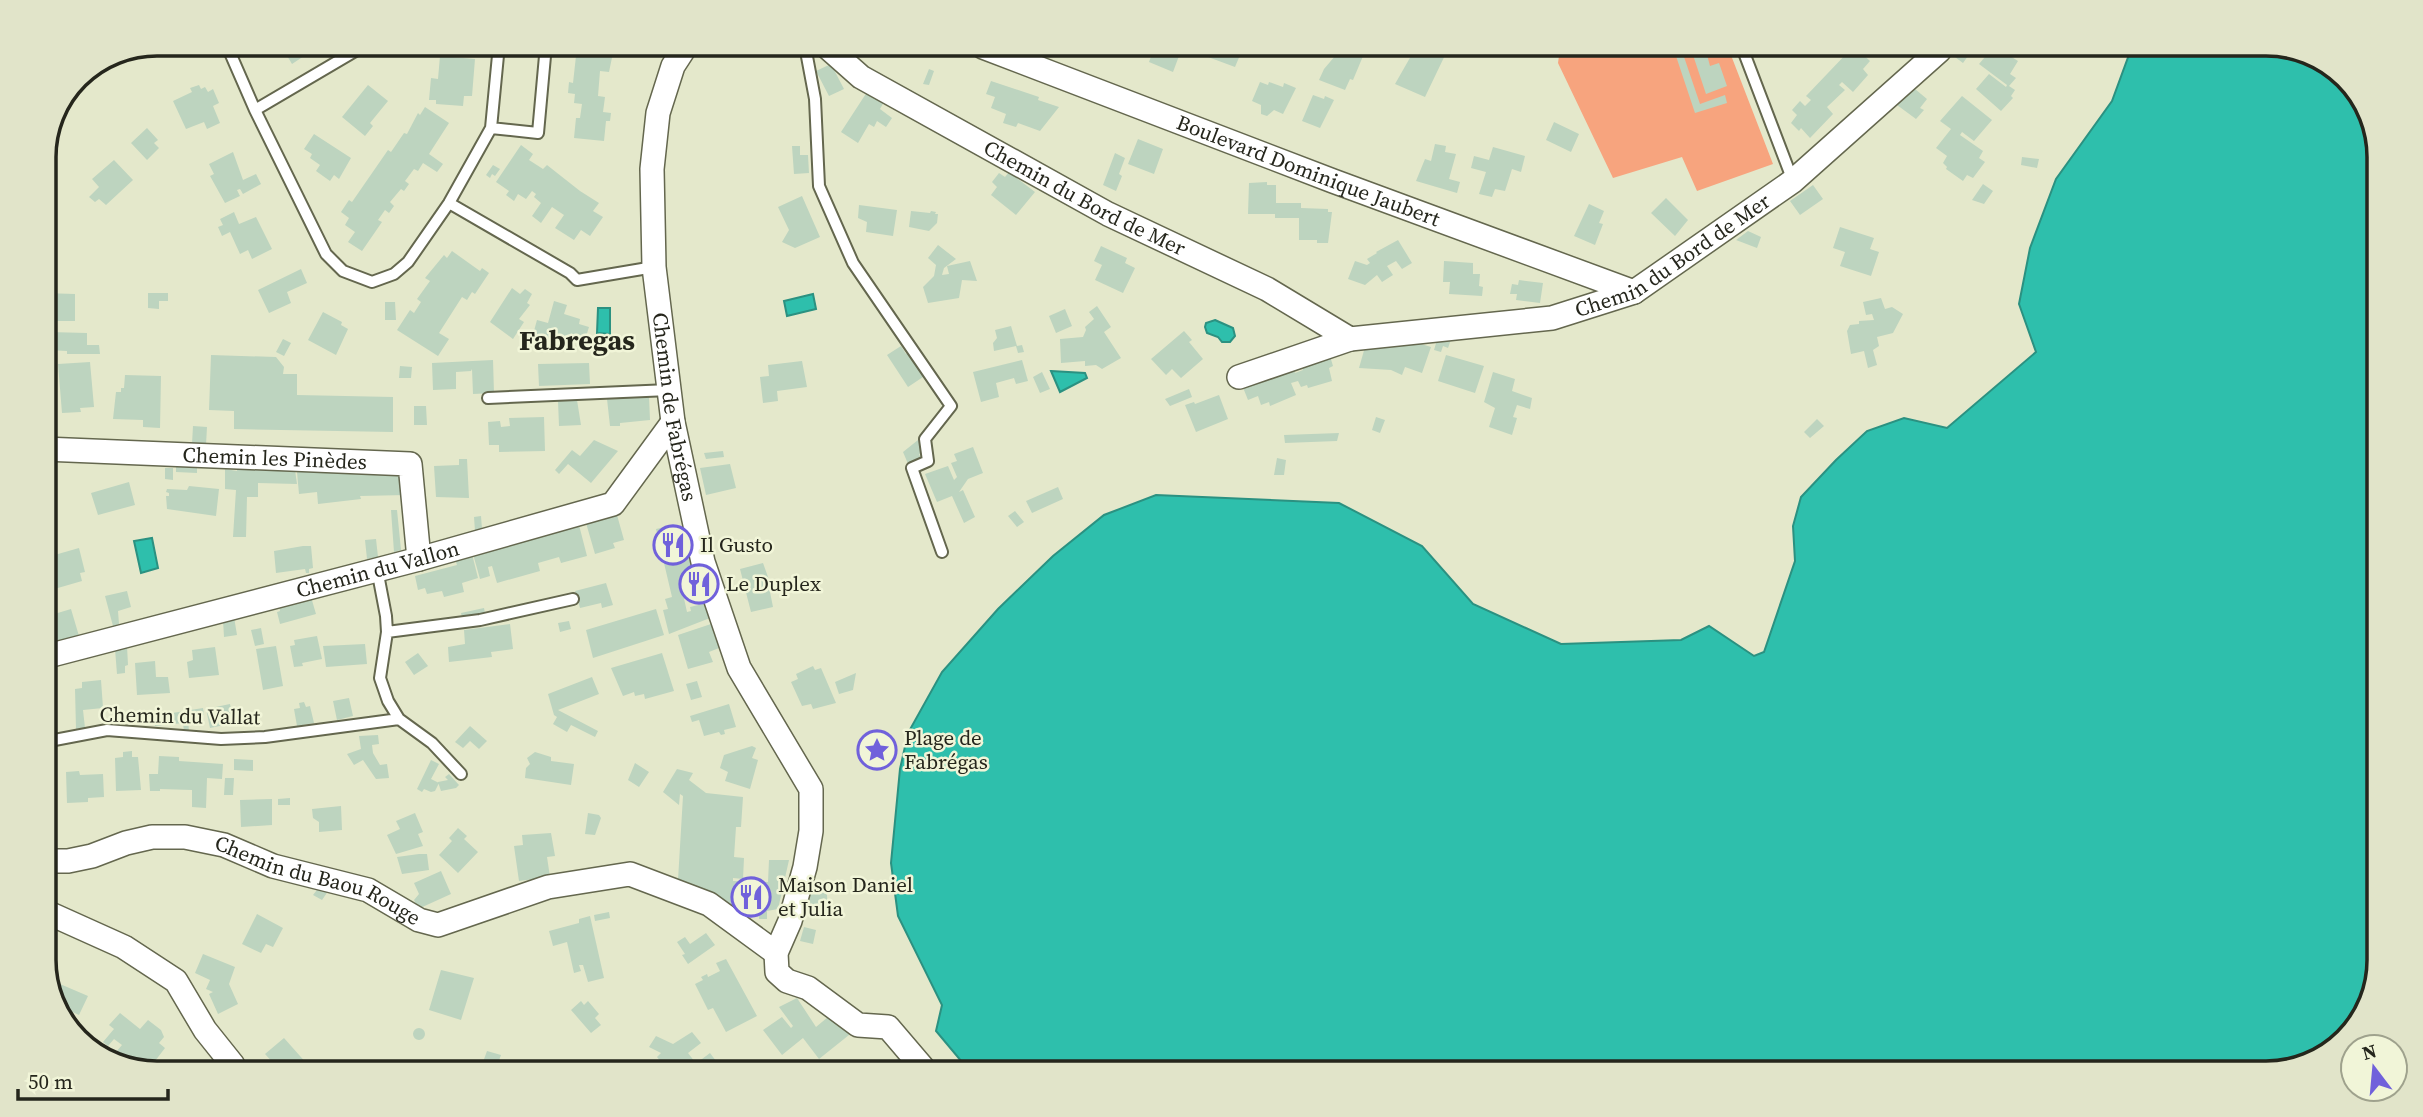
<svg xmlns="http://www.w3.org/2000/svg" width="2423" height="1117" font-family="'Source Serif 4',serif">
	<rect width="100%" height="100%" fill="#e4e8cb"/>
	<path fill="#f7a47e" d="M1560 49 1729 50 1773 164 1697 191 1682 157 1613 178 1558 63Z"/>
	<path fill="#2ebfac" stroke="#2b9181" stroke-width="2" d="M2130 52H2310L2360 94 2379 150 2371 1004 2329 1054 2267 1073 967 1068 936 1031 942 1005 898 916 891 863 900 769 908 733 942 672 998 609 1053 556 1104 515 1156 495 1339 503 1422 546 1473 604 1561 644 1681 640 1709 626 1754 656 1764 652 1795 561 1793 526 1801 497 1836 460 1867 431 1904 418 1947 428 2036 352 2019 304 2030 248 2056 179 2112 101Z
		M813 294 816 309 787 316 784 301Z
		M598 308H610V334L597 333Z
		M1215 320 1233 328 1235 336 1230 342H1222L1218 337 1207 333 1205 327 1206 323Z
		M1051 371 1085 373 1087 378 1060 392Z
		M152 538 158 568 141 573 134 541Z"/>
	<path fill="#bdd4bf" d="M259 44 266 46 250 55 247 51Z
		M280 44H310L313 50 292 64Z
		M589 46H630L629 50 614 48 609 72 600 71 598 96 605 97 603 112 611 113 610 121H606L604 141 574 138 576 118H580L582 104 574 103 575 94 568 93 569 82 573 83 576 56 588 57Z
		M1154 48H1182L1173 72 1149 62Z
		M1211 48H1243L1235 67 1208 57Z
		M1341 49H1366L1353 80 1350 79 1345 90 1319 80 1324 69Z
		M1415 49H1448L1425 97 1395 84Z
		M1682 51 1700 104 1725 95 1727 103 1695 113 1675 53Z
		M1706 51 1710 66 1719 63 1727 86 1706 94 1693 55Z
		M1849 51H1859L1870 61 1863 69 1868 75 1853 92 1842 82 1839 85 1845 90 1827 107 1833 114 1810 138 1801 128 1799 131 1791 123 1797 115 1792 110 1800 101 1805 106 1811 100 1806 96Z
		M1953 51H1960L1968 56 1963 63 1951 54Z
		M1990 51H2002L2018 61 2010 74 2016 78 2009 86 2015 90 2011 96 2013 98 2001 111 1976 89 1989 74 2006 87 2007 85 1979 64Z
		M440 56 475 59 472 96H464L463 106 436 104V100H429L431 78 438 79Z
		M831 64 844 89 829 96 816 71Z
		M929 69 934 71 929 85 923 84Z
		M991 81 1039 97 1038 100 1059 107 1040 131 1018 123 1016 127 1003 123 1006 114 991 108 995 97 986 94Z
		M1260 82 1268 85 1269 82 1283 87 1284 83 1296 88 1283 114 1274 110 1267 116 1261 114V105L1252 101Z
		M199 85 201 89 205 87 208 92 213 89 219 103 213 106 220 123 207 129 204 122 186 129 173 101 192 92 190 88Z
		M368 85 388 101 370 123 373 126 365 136 342 117Z
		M869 89 885 100 880 109 892 118 886 127 877 121 874 127 869 124 858 143 841 132Z
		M1915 89 1927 99 1920 108 1924 110 1916 119 1897 105Z
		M1313 95 1324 99 1325 96 1334 100 1320 128 1302 121Z
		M1962 96 1992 120 1974 141 1962 132 1960 135 1983 151 1979 158 1985 162 1973 178 1967 175 1963 181 1946 169 1947 167 1943 163 1947 156 1936 148 1951 129 1940 121Z
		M425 107 449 123 429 154 443 164 437 172 423 163 418 171 414 169 405 181 409 184 404 191 401 189 390 202 394 206 389 213 385 210 378 220 382 222 362 251 348 242 355 232 345 225 349 218 341 212 349 200 352 202 388 150 391 152 404 133 407 134 418 113 420 115Z
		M1554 122 1579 134 1571 152 1546 140Z
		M147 128 158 140 154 143 159 148 147 160 131 143Z
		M314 134 351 158 339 179 334 175 330 181 316 171 320 165 310 158 312 154 304 149Z
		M1138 139 1163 149 1154 174 1128 164Z
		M1435 144 1446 146 1445 152 1456 154 1449 179 1460 182 1457 193 1416 181 1425 159 1431 161Z
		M521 145 533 154 529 160 543 169 547 165 580 191 599 203 593 211 603 217 590 236 581 230 574 240 555 228 564 215 552 207 541 223 532 216 541 203 534 197 536 194 532 191 526 199 518 194 514 201 506 195 509 191 496 182Z
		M792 146H800V155H808L809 173 794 174Z
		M1493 147 1525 156 1521 172 1512 169 1505 191 1495 189 1492 197 1479 194 1486 172 1471 168 1474 156 1489 160Z
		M233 152 243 180 256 174 261 184 243 194 240 189 237 190 240 196 225 203 210 176 214 174 209 164Z
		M1115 153 1125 158 1119 174 1122 176 1116 191 1103 185Z
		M2022 157 2039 159 2037 168 2021 165Z
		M114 160 133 180 106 205 99 199 95 202 89 197 99 187 92 179Z
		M493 165 500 169 495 176 492 174 490 178 486 175Z
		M1009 172 1035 192 1016 215 991 195 997 187 992 182 999 173 1005 177Z
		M1267 182V185H1276V203H1301V208L1328 209V212H1332L1328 243H1317V240H1299V218H1275V214H1248L1249 183Z
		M1983 184 1993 191 1984 204 1972 200Z
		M1813 185 1823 199 1800 215 1790 201Z
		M802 196 820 237 795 248 782 242 789 230 778 207Z
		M1666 198 1688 220 1675 236 1651 213Z
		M1589 204 1604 211 1599 223 1603 224 1595 245 1574 236Z
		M859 205 897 210 893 236 866 232 867 222 858 218Z
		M911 211 930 213 931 211 936 212 935 214H938L937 223 929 231 909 227Z
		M234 212 239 224 256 217 272 249 252 259 248 250 240 254 230 232 222 236 218 227 223 225 220 219Z
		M1840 227 1874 238 1870 249 1879 252 1871 276 1840 266 1845 252 1833 248Z
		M1748 231 1761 237 1757 248 1736 240Z
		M1398 240 1412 263 1402 269 1396 261 1387 266 1393 275 1382 282 1377 275 1365 285 1348 279 1355 261 1367 265 1370 263 1367 259 1377 253 1376 252Z
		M938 245 956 259 944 268 942 275 949 274 947 266 970 261 977 281 962 280 959 298 928 303 923 287 934 276 936 265 928 258Z
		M1101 246 1127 258 1125 263 1135 268 1123 293 1095 280 1102 265 1094 261Z
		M452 251 480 271 482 268 489 273 475 294 472 292 467 300 462 297 439 333 449 339 438 356 397 330 410 310 414 313 421 302 417 299 430 281 425 278 444 255 447 258Z
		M1444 261 1473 263V274H1480L1479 286 1483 287 1482 296 1449 294 1450 282H1443Z
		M301 269 307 283 287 292 291 303 269 313 258 290Z
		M1519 280 1543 283 1540 303 1516 300 1517 294H1510L1512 284 1518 285Z
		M512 288 520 294 525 289 532 294 527 303 530 305 519 319 524 322 513 339 490 322Z
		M44 293 75 294V321H49V310H44Z
		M148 293H168V301H159V309L148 308Z
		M1881 298 1885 309 1892 307 1903 314 1893 333 1877 337 1879 346 1873 350 1877 365 1868 368 1864 351 1851 354 1847 331 1850 325 1859 324V321L1874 320 1872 314 1866 315 1863 302Z
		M554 301 567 305 564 314 580 319 579 324 589 327 584 343 575 341 573 345 559 341 558 345 532 338 537 320 548 323Z
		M385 302H395L396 320H385Z
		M1097 306 1111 327 1104 332 1121 358 1102 369 1096 365 1085 366V361L1061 363 1060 339 1083 337 1086 330 1085 327 1094 319 1089 312Z
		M1065 309 1072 326 1056 333 1049 316Z
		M323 312 342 322 341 325 348 329 336 355 308 340Z
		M1011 326 1017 346 1022 345 1024 352 1018 353 1016 346 994 351 993 343 997 338 995 330Z
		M1184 331 1192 340 1189 342 1203 359 1181 378 1172 369 1166 375 1151 359Z
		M1454 331 1448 348 1443 346 1441 352 1434 350 1439 333Z
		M49 332 87 333V345H99L100 354H67V351L47 350Z
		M1402 338 1431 347 1422 373 1405 367 1402 375 1391 370 1359 368 1365 347Z
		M283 339 291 343 284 356 276 352Z
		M901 346 906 354 910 351 926 375 908 387 887 355Z
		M211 355 276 357 284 367 283 374H297V395L393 397V432L234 429V411L209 410Z
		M1446 355 1484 366 1475 393 1438 381Z
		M1330 356 1333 366 1329 368 1332 381 1308 388 1307 385 1301 387 1298 381 1291 383 1296 395 1270 406 1269 402 1261 405 1258 396 1248 400 1242 385 1293 366 1295 373 1303 370 1301 364Z
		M493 360 494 393 473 394 472 369 471 371 456 372V389L433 390 432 363Z
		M1022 360 1028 381 1016 384 1014 378 996 383 999 397 981 402 973 372Z
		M802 361 807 387 777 391 778 401 763 403 760 377 769 376 768 365Z
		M90 362 94 407 80 408 81 412 62 413 58 364Z
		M589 363 590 384 539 386 538 364Z
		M400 366 412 367 411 378H399Z
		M1042 372 1050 389 1040 393 1033 377Z
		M1493 372 1515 379 1512 391 1532 398 1530 409 1517 405 1513 417 1517 418 1512 435 1489 427 1495 408 1484 402Z
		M125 375 161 376 160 428 143 427V420L113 419 116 392H121V388H124Z
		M1189 389 1192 397 1170 406 1165 399Z
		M1219 395 1228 419 1196 432 1185 405 1194 402 1195 404Z
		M649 396 650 420 620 423V426H610L607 399Z
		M572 400H577L581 425 559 426 558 401Z
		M414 406H426L427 425H414Z
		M544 417 545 451 499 452V445H489L488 422 500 421 501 427 510 426 509 418Z
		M1376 417 1385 420 1380 433 1372 430Z
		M1817 419 1824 426 1810 438 1804 432Z
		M193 426 207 427 206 445 192 444Z
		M1339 433 1337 441 1285 443 1284 435Z
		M594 440 618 451 591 483 568 464 559 474 555 470 572 450 580 456Z
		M918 440 924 452 919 454 922 461 909 466 903 452Z
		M973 447 983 473 968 479 959 492 963 490 975 517 964 523 952 496 937 502 925 474 948 466 954 480 957 477 951 463 957 461 954 454Z
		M723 451 724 457 706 459 704 453Z
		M1277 458 1286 460 1284 475H1274Z
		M459 459H467L469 498 436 497 434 466 459 465Z
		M730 464 736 488 706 495 700 468Z
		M176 465 197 467V473L176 472Z
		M165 468H173V480L165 479Z
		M237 468 295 470 297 484 258 483V497H247L246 537H233L236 490 225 489V469L237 471Z
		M404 469 406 495 360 496 361 499 318 504 317 492 299 494 297 472 338 470V473Z
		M129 482 135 505 98 515 91 493Z
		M189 486 219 489 216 516 167 509 166 496H169V493L166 492 167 489 187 490Z
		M1058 487 1063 499 1032 513 1026 501Z
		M391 510H397L401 550 394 552Z
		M1015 511 1024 522 1017 527 1008 516Z
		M617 515 624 540 613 543 615 548 595 554 586 523Z
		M481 516 482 529 475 531 474 517Z
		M579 525 587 556 561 563 559 557 538 563 540 571 497 583 492 566 488 567 490 576 480 579 473 554Z
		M665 527 667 539 691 534 705 599 689 603 687 594H683L687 612 691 611 690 607 707 603 710 618 669 634 663 610 668 609 665 599 672 597 656 529Z
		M376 539 378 557 367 559 365 540Z
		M303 546H311L313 568 309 569V573H306L305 569 276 573 274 551Z
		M79 548 85 572 80 573 82 581 44 592V558Z
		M472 554 478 578 462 583 464 592 444 597 442 591 427 594 425 588 418 590 415 576 457 565 455 559Z
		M763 563 773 591 770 592 773 607 751 612 740 569Z
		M606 583 613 605 602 608 601 603 580 608 575 591Z
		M127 591 131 607 118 611 119 624 113 626 105 596Z
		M311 597 316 614 280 624 277 612 280 611 279 605Z
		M484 608 485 613 462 618 461 613Z
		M71 609 79 636 58 642 51 615Z
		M656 609 664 635 593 658 586 630Z
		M234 617 237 635 224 637 223 620Z
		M569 621 571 629 560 632 558 623Z
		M510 624 513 649 491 652 492 657 449 662 448 647 465 644 464 630Z
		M711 624 719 648 709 652 713 662 688 669 678 635Z
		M261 628 264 644 255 646 251 630Z
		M317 636 322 659 302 663 303 666 294 667 290 646 295 645 294 640Z
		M365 644 367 664 326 667 323 646Z
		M127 646 128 665 125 666V673L117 674 115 649Z
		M276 646 283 686 263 690 256 649Z
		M215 647 219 675 189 678 187 662 193 660 192 650Z
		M418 653 428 666 414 675 405 662Z
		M662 653 674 691 645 699 644 694 635 696 634 692 623 696 611 668Z
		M155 661 156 677H168L170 693 137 695 135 663Z
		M813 666 815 670 821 668 836 703 813 709 811 704 802 706 791 682 798 679 796 674Z
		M856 673 853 690 839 694 835 682Z
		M592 677 599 694 558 710 598 731 595 737 571 725 567 732 553 724 557 717 554 715 548 694Z
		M101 680 103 708 83 710 85 728 76 729 75 689 82 688V682Z
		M697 681 702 697 691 700 686 684Z
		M349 698 353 716 337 720 333 701Z
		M304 702 306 707 310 706 314 723 297 726 294 709 300 708 299 703Z
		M230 704 234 723 210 728 206 709Z
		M729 704 736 727 724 730 725 734 721 735 719 732 704 736 699 720 692 722 690 716Z
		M203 708 204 715 188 718 189 732H184L183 723 155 726 154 716Z
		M470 726 487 741 479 749 470 741 463 748 455 742Z
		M378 735 379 744 372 745 373 753 380 765 387 764 389 778 376 779 363 760 354 765 347 754 361 749 359 736Z
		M752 746 756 748 752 758 758 760 750 789 725 781 728 772 720 768 724 755Z
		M132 751V757H138L141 790 116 791 115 758 123 757V752Z
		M535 752 551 757V761L574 764 571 785 525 778 526 768 530 764 527 758Z
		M159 756 179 757V761L223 764 222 779 207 778 206 808 192 807V790L160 789V791H150L149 774H158Z
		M234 759 253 760V771L234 770Z
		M431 760 439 764 431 779 439 783 435 791 431 792 424 789 422 792 417 789Z
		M635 763 649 772 639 787 628 780Z
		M677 769 693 773 689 780 706 793 743 797 741 827H736L734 857 744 858 743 879 733 878V881L768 882 769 860H789L778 909 767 911V919H759V912H739L678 880 683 796 680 794 679 805 663 792Z
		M79 771 80 775 103 774 104 797 88 798V802L67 803 66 772Z
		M449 774 459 785 456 788 441 791 438 782 448 780 445 777Z
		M225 778H234L233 795H224Z
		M290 798V805H278V799Z
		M272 799V825L241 827 240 800Z
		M341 806 342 830 319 832V822L313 818 312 809Z
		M415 813 423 832 418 834 423 846 396 854 387 835 400 829 396 821Z
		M588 813 599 815 601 818 595 835 585 834Z
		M458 828 467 836 464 839 478 852 458 873 439 855 452 841 449 838Z
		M551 833 555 856 547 857 550 877 519 881 514 846 523 845 522 835Z
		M419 854H427L429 870 402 874 397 857Z
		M441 871 451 894 418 909 414 900 419 894 414 883Z
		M817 883 827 895 828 918 818 914 804 895Z
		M320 886 331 887 322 900 313 895Z
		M609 912 610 918 595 921 594 915Z
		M257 914 283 928 273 947 266 944 261 953 242 944Z
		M590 916 604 978 588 982 583 965H579L581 971 574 973 567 942 553 946 549 931 579 923V919Z
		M804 927 816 930 813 944 800 941Z
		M706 933 715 945 688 964 682 955 685 954 677 942 685 937 690 944Z
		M203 954 235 967 229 984 238 1004 218 1014 209 994 213 992 206 989 210 980 195 973Z
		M726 959 757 1016 726 1032 713 1008 708 1010 695 984 703 980 701 977 707 974 708 977 720 971 716 963Z
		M441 970 474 978 461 1020 429 1010Z
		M53 981 88 996 79 1015 66 1009 62 1016 60 1015 50 987Z
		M797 998 816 1027 834 1012 854 1031 819 1059 803 1038 782 1055 763 1030 782 1017 791 1028 793 1026 779 1007Z
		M581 1001 584 1005 588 1001 599 1014 595 1018 601 1025 591 1033 571 1010Z
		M120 1013 140 1029 148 1020 161 1030 164 1037 159 1043 165 1048 152 1065H130L116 1052 122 1045 114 1039 108 1046 103 1042 114 1029 109 1025Z
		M413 1034a6 6 0 1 1 12 0a6 6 0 1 1-12 0Z
		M692 1032 701 1043 688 1053 698 1066 696 1067H680L678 1065 665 1067 657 1057 661 1053 649 1047 656 1036 673 1044Z
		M284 1038 308 1065H275L265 1054Z
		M487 1051 501 1055 497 1066 483 1062Z
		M904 1051 914 1068H897L893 1064Z
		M710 1053 716 1061 708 1067H702L698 1062Z"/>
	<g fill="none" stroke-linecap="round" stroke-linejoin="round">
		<g stroke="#64674e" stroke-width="14">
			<path id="service" d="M805 46 815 99 819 186 853 263 951 406 925 439 928 461 912 468 942 552
				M1743 50 1793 181
				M231 55 255 110 326 254 343 271 372 282 394 274 408 262 449 203 491 128 499 45
				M255 110 357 50 379 45
				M491 128 538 133 546 45
				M449 203 570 273 577 280 654 267
				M488 398 669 390
				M377 569 386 616 387 632 380 678 388 701 399 719 432 743 461 774
				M387 632 480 620 573 599
				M44 742 107 730 221 739 265 737 399 719"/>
		</g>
		<g stroke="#64674e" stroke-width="26">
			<g id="minor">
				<path id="s1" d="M686 46 673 66 658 113 652 169 654 267 673 422 703 562 739 668 811 789V831L805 867 790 921 776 953 777 972 787 981 808 988 858 1025 888 1027 923 1068"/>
				<path id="s2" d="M826 46 861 77 1108 214 1267 289 1350 339 1552 318 1634 292 1793 181 1939 51"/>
				<path id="s3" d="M983 47 1333 181 1634 292"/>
				<path d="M1239 377 1350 339"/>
				<path id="s4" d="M44 449 410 464 419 559"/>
				<path id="s5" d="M44 657 419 559 613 504 673 422"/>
				<path id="s6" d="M44 861H68L92 856 126 843 152 837H185L224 845 273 866 368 890 419 920 438 925 548 887 630 874 709 904 776 953"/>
				<path d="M44 911 124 947 176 981 205 1030 233 1065"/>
			</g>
		</g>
		<use href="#service" stroke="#fff" stroke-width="10"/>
		<use href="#minor" stroke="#fff" stroke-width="23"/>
	</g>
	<defs>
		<g id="restaurant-ring" transform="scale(2.0125)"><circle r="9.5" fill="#f1f5d8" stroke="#7061db" stroke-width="1.5"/><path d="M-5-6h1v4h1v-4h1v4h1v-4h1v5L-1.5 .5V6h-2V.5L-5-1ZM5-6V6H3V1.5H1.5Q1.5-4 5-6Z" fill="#7061db"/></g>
		<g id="sight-ring" transform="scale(2.0125)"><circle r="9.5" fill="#f1f5d8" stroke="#7061db" stroke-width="1.5"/><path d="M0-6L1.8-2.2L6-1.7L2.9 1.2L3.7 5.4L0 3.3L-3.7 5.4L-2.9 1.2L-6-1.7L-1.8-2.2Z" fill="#7061db"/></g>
	</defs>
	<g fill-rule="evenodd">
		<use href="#restaurant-ring" x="673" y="545"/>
		<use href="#restaurant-ring" x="699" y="584"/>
		<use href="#sight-ring" x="877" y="750"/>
		<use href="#restaurant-ring" x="751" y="897"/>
	</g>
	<g text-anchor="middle" stroke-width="5" stroke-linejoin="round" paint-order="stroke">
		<g font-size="21" fill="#25261c" stroke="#f1f5d8">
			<text dy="7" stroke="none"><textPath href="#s3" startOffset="348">Boulevard Dominique Jaubert</textPath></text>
			<text dy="7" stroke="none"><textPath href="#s2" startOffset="301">Chemin du Bord de Mer</textPath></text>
			<text dy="7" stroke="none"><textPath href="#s2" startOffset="942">Chemin du Bord de Mer</textPath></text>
			<text dy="7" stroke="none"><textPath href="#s1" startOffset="369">Chemin de Fabrégas</textPath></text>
			<text dy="7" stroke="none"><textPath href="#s4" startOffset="231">Chemin les Pinèdes</textPath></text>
			<text dy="7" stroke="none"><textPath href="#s5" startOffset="345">Chemin du Vallon</textPath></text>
			<text transform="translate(180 716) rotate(1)" y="7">Chemin du Vallat</text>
			<text dy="7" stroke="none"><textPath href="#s6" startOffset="285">Chemin du Baou Rouge</textPath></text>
		</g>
		<g font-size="21" fill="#25261c" stroke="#f1f5d8" text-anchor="start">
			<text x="700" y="552">Il Gusto</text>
			<text x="726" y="591">Le Duplex</text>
			<text x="904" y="745">Plage de<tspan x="904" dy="24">Fabrégas</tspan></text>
			<text x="778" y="892">Maison Daniel<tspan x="778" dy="24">et Julia</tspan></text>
		</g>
		<g font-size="28" font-weight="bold" fill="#25261c" stroke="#f1f5d8">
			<text x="577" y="350">Fabregas</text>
		</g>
	</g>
	<path d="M0 0H2423V1117H0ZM157 56H2266A101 101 0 0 1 2367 157V960A101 101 0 0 1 2266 1061H157A101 101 0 0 1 56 960V157A101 101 0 0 1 157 56Z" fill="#e1e4c9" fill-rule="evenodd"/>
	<path fill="none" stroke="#25261c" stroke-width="3.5" d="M157 56H2266A101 101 0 0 1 2367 157V960A101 101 0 0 1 2266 1061H157A101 101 0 0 1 56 960V157A101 101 0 0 1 157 56Z"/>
	<g transform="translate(2374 1068) rotate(344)"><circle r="33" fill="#f1f5d8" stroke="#9fa28d" stroke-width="2"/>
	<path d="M0-5L12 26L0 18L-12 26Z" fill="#7061db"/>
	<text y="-10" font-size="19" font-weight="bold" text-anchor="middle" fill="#25261c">N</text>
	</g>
	<path d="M18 1089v10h150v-10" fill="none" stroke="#25261c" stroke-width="3.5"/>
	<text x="28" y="1089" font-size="21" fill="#25261c" stroke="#f1f5d8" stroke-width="5" paint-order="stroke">50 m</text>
</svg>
